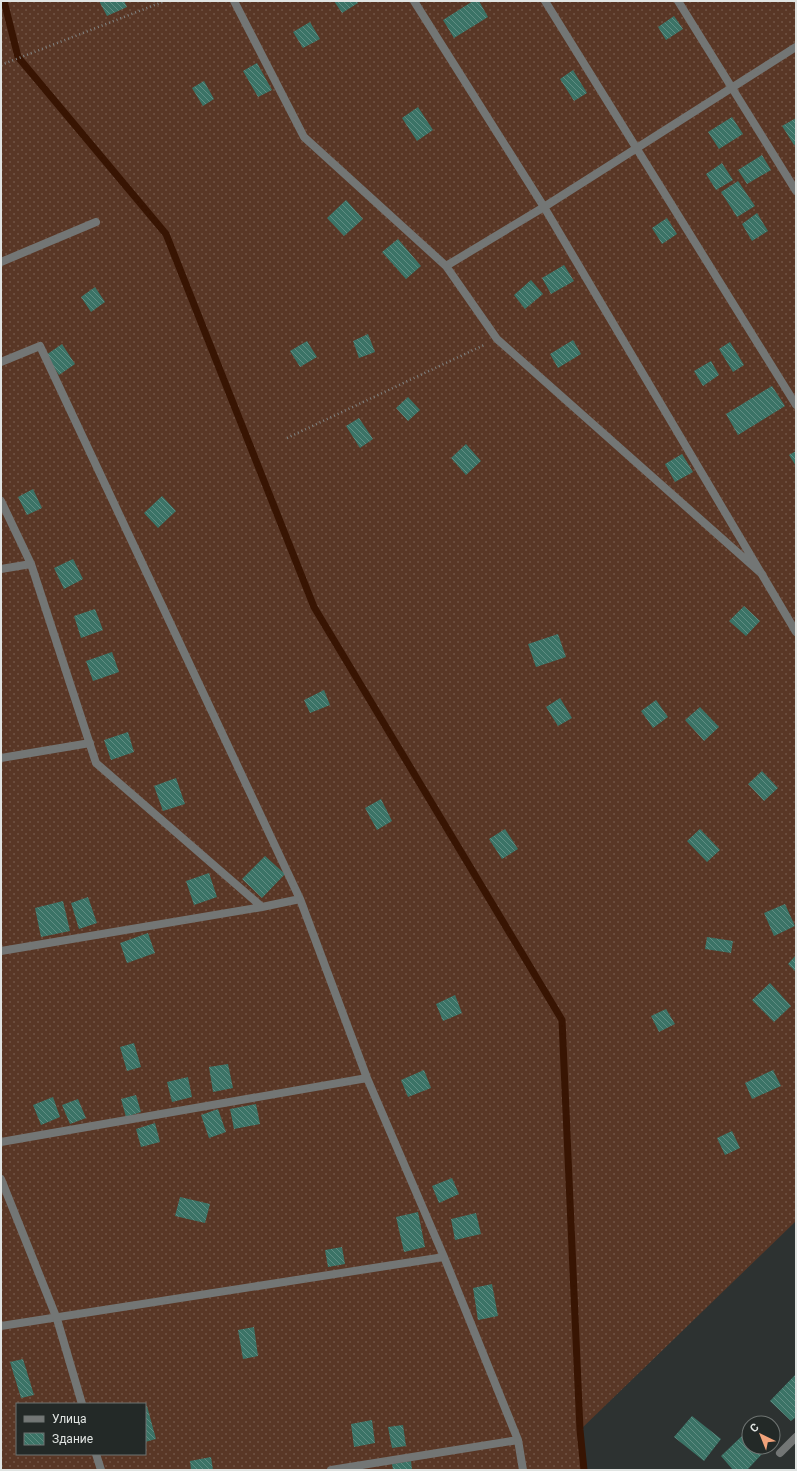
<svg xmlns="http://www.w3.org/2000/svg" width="797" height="1471" font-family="Roboto,sans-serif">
	<defs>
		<pattern id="garden-dots" width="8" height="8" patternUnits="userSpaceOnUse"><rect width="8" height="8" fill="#593726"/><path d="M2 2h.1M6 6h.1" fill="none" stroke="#715445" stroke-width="1.8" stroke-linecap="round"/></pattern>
		<pattern id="building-back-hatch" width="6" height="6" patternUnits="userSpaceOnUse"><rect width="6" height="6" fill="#3b7366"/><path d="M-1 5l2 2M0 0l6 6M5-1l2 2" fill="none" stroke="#608d83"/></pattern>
	</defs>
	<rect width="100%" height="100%" fill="#2d3231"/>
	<path fill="url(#garden-dots)" fill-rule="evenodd" d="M1 1H796V1221L580 1430 584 1470H1ZM17 1404H145V1454H17Z"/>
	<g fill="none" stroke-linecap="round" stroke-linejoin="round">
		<path stroke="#381503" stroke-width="7" d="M4 1 18 57 166 234 314 607 562 1020 580 1430 584 1470"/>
	</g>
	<path fill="url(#building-back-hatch)" d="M99 1H124L127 7 107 16Z
		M334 1H357L358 3 342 13Z
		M473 1H479L488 17 454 38 443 20Z
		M674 16 683 29 666 40 658 27Z
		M310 22 320 39 303 48 293 32Z
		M257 63 272 90 258 97 243 71Z
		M573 70 587 93 574 101 560 79Z
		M204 81 214 99 203 106 192 88Z
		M418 107 433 130 417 141 402 118Z
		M732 117 743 134 719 149 708 132Z
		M796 118V144L794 145 782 126Z
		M762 155 771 170 747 184 738 170Z
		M722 163 733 180 716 190 706 174Z
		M738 181 755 206 737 217 721 192Z
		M346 200 363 219 344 236 327 218Z
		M757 213 768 231 752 241 742 224Z
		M667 218 677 234 662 244 652 228Z
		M398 239 421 266 406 279 382 252Z
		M564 265 574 281 551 294 542 278Z
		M531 280 543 294 525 309 514 295Z
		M95 287 105 302 91 312 81 297Z
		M368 334 375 352 359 358 353 341Z
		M573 340 581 354 558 368 550 354Z
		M307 341 317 357 300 367 290 351Z
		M730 342 744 365 733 372 719 349Z
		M62 344 75 364 59 375 46 355Z
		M711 361 719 375 703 386 694 371Z
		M772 386 785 406 738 435 726 414Z
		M408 397 420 410 408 421 396 408Z
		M359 418 373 439 360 448 346 426Z
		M466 444 481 461 466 475 451 458Z
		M796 451V466L789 455Z
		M682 454 693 472 675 482 665 464Z
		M33 489 42 508 27 515 18 497Z
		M162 496 176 511 158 528 144 513Z
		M73 559 83 579 64 589 54 568Z
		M744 606 760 621 746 636 729 621Z
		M95 609 103 630 81 638 74 616Z
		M558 634 566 657 536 667 528 644Z
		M112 652 119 672 93 681 86 661Z
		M324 690 330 705 310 713 304 700Z
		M560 698 572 718 558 726 546 707Z
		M656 700 668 717 653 728 641 711Z
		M700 707 719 727 704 741 685 720Z
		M128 732 134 752 111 760 104 740Z
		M762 771 778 788 764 801 748 784Z
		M176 778 185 804 163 811 154 786Z
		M381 799 392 821 377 830 365 808Z
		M505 829 518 849 502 859 489 839Z
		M700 829 720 850 707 862 687 841Z
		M265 856 285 874 262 898 242 879Z
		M209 873 217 897 194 905 186 881Z
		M88 897 97 923 79 929 71 903Z
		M63 901 70 931 41 937 35 908Z
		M785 904 795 926 774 936 764 913Z
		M148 933 155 953 127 963 120 943Z
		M707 937 733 941 731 953 705 949Z
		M796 955V972L788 964Z
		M770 983 791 1006 774 1022 752 1000Z
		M455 995 462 1013 443 1021 436 1004Z
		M666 1009 675 1024 659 1032 651 1016Z
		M134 1043 141 1067 127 1071 120 1047Z
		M228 1064 233 1088 213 1092 209 1067Z
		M424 1070 431 1088 408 1097 401 1080Z
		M773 1070 781 1086 752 1099 745 1083Z
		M188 1077 192 1097 172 1102 167 1082Z
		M136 1095 141 1112 126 1117 121 1099Z
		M53 1097 60 1117 41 1125 33 1105Z
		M78 1099 86 1118 70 1124 62 1105Z
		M256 1104 260 1124 234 1129 230 1109Z
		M218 1109 226 1132 209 1138 201 1115Z
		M155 1123 160 1142 141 1147 136 1129Z
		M732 1131 740 1148 725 1155 717 1138Z
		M452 1178 459 1194 439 1203 432 1186Z
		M180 1197 210 1204 205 1223 175 1216Z
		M418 1212 425 1247 404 1252 396 1217Z
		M476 1213 481 1234 455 1240 451 1219Z
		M342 1247 345 1264 328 1267 325 1250Z
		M492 1284 498 1316 478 1320 473 1288Z
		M254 1327 258 1356 243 1359 238 1330Z
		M23 1359 34 1395 21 1398 10 1362Z
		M796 1374V1417L791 1421 770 1401Z
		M147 1406 156 1439 145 1442V1407Z
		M692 1416 721 1439 704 1461 674 1437Z
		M372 1420 375 1443 354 1447 351 1424Z
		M403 1425 406 1446 392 1448 388 1427Z
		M743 1435 749 1441V1447H755L762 1454 747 1470H733L721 1456Z
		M211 1457 213 1470H191L190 1461Z
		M411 1461 412 1470H393L392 1464Z"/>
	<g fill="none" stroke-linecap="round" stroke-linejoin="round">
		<path stroke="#808483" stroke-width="2.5" stroke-dasharray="1 3" stroke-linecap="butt" d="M1 65 165 1
			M287 438 484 345"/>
		<path stroke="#737675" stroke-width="8" d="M234 1 304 137 446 266 497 339 762 574
			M414 1 544 207 796 632
			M545 1 796 405
			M678 1 796 191
			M1 262 96 222
			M446 266 544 207 796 47
			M1 362 40 346 300 899 367 1078 444 1257 518 1440 523 1470
			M1 501 31 564 96 763 262 907
			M1 569 31 564
			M1 758 90 743
			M1 951 262 907 300 899
			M1 1142 367 1078
			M1 1326 444 1257
			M780 1453 796 1437
			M331 1470 518 1440"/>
		<path stroke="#737675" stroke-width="8" d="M1 1179 57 1319 82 1404
			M96 1454 101 1470"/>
	</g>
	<rect width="797" height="1471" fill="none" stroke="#e0e4e2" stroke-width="4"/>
	<rect x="16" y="1403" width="130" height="52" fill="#232927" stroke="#6f7472"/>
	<rect x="24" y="1416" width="20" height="6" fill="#737675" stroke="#6f7472"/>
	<text x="52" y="1423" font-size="12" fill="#e0e4e2">Улица</text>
	<rect x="24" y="1433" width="20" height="12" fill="url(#building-back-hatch)" stroke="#6f7472"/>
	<text x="52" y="1443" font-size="12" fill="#e0e4e2">Здание</text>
	<g transform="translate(761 1435) rotate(317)"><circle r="19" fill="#232927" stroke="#6f7472"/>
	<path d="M0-3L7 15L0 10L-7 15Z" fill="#f0a27a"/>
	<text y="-6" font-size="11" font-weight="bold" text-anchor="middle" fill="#e0e4e2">С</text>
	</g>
</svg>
